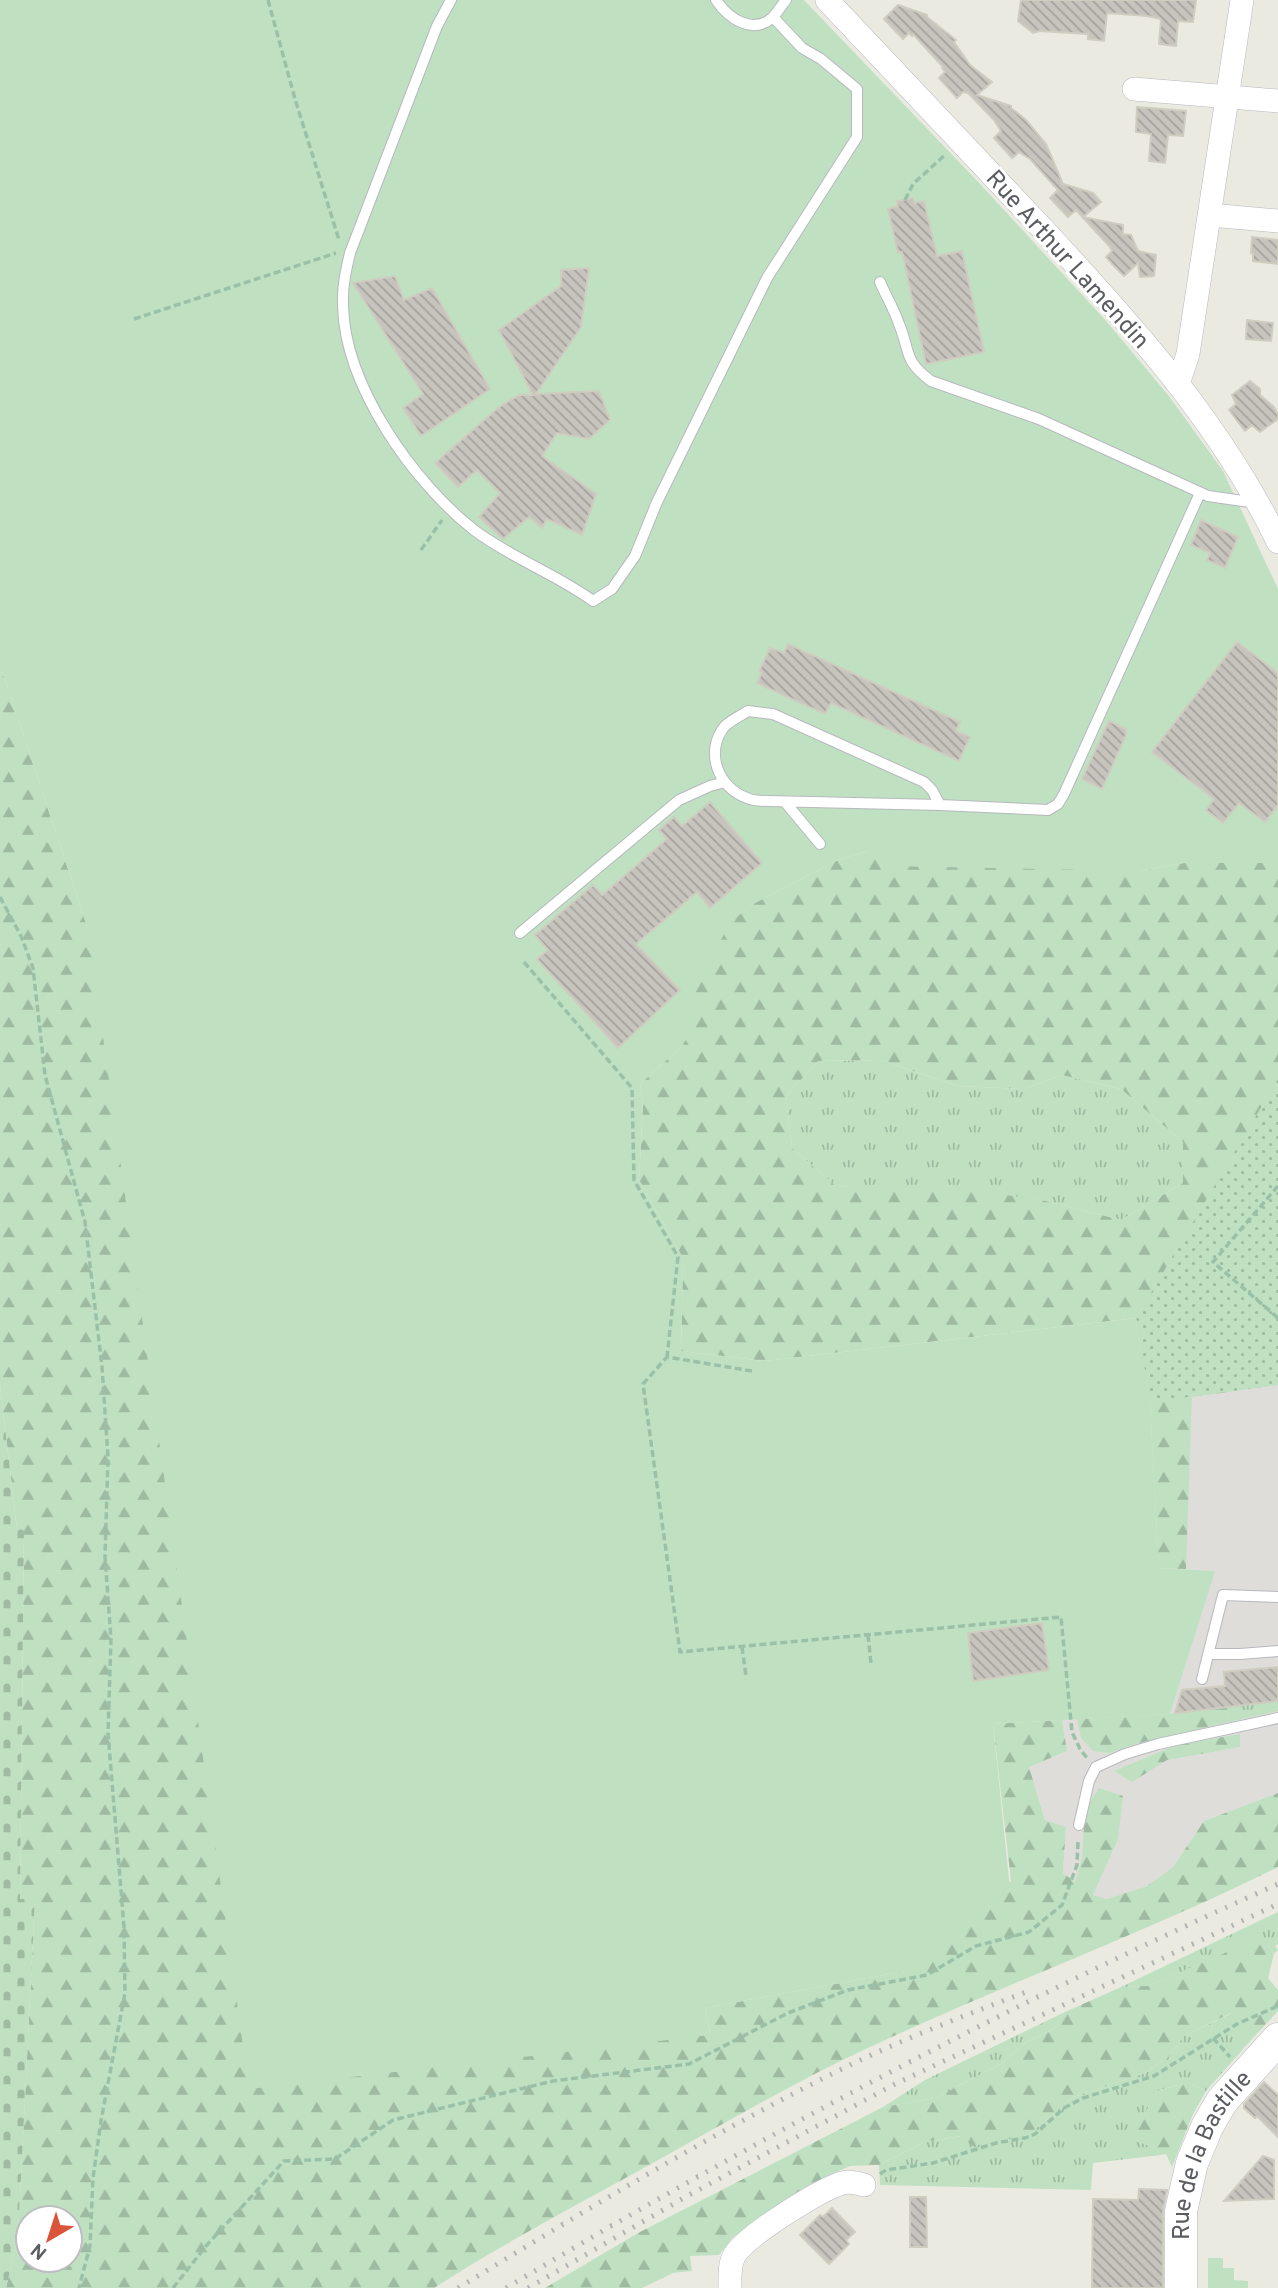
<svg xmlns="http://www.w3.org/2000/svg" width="1278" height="2288" font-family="Overpass,sans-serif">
	<defs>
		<pattern id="grass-tufts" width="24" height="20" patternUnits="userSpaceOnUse" patternTransform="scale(1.75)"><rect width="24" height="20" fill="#bfe1c2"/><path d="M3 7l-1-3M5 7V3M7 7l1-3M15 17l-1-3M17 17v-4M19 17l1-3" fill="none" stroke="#9ebaa1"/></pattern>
		<pattern id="forest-firs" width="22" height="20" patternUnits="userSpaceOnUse" patternTransform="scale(1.75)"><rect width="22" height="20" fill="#bfe1c2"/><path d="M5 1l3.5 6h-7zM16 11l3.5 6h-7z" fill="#9ebaa1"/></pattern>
		<pattern id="cemetery-stones" width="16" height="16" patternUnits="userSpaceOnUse" patternTransform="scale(1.75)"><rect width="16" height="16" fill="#bfe1c2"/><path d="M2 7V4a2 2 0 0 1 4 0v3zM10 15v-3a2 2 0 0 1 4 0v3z" fill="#9ebaa1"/></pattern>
		<pattern id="park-dots" width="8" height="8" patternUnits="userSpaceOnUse" patternTransform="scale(1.75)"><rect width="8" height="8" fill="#bfe1c2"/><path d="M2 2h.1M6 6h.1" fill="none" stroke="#9ebaa1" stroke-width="1.8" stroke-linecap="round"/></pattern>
		<pattern id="building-back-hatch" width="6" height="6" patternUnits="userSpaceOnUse" patternTransform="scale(1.75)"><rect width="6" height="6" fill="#c7c4be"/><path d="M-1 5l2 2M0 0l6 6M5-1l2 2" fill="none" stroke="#a5a29e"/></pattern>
	</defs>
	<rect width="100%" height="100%" fill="#ebeae1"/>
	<path fill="#dfddd9" d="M1278 1385V1793L1204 1821 1173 1867 1147 1886 1107 1899 1093 1895 1063 1874 1066 1827 1045 1820 1029 1767 1067 1751 1062 1720 1170 1714 1214 1571 1159 1568 1150 1402Z"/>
	<path fill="url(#grass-tufts)" d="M880 1060 958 1086 1024 1089 1062 1075 1121 1089 1183 1142V1183L1121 1220 1042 1200 836 1186 792 1148 786 1096 818 1061Z
		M1278 1701V1711L1229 1722 1228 1707Z
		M1278 1912V1944L1275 1946 1278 1950 1274 1954 1262 1938 1148 1986 1121 1987Z
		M1065 2012 1054 2029 1026 2042 1001 2064 935 2098 883 2107 925 2080Z
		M1232 2013 1252 2039 1206 2091 1188 2083 1159 2090 1130 2138 1157 2149 1161 2155 1093 2163 1091 2190 880 2185 879 2165 925 2142 961 2136 1001 2139 1028 2135 1073 2097 1145 2073 1168 2057 1184 2036Z"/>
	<path fill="url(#forest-firs)" fill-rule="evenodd" d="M0 665 88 929 710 2034 705 2008 905 1971 1011 1881 993 1724 1062 1720 1067 1751 1029 1767 1045 1820 1066 1827 1063 1873 1075 1882 1082 1859 1085 1810 1099 1788 1123 1796 1118 1839 1093 1895 1107 1899 1147 1886 1173 1867 1204 1821 1278 1793V1867C1145 1933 1005 1984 870 2047 798 2080 729 2121 660 2159 584 2201 507 2241 434 2288H6L18 2236 35 1899 20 1900 24 1530 17 1529 0 1385ZM28 2218H70V2260H28Z
		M868 851 1140 871 1184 863H1278V1385L1192 1397 1186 1569 1159 1568 1150 1402 1136 1318 765 1361 681 1351 683 1258 639 1180 643 1103 640 1084 681 1047 685 1005 730 922 751 905 838 860ZM880 1060 958 1086 1024 1089 1062 1075 1121 1089 1183 1142V1183L1121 1220 1042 1200 961 1189H893L836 1186 792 1148 786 1096 818 1061Z
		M1228 1707 1229 1722 1135 1744 1109 1753 1093 1751 1081 1738 1077 1719 1170 1714Z
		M1240 1734V1747L1167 1760 1132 1782 1114 1771 1176 1745Z
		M1262 1937 1274 1954 1268 1978 1278 1990V2011L1252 2039 1231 2013 1184 2036 1168 2057 1145 2073 1073 2097 1028 2135 973 2146 960 2136 925 2142 879 2165 850 2166 832 2174 783 2202 733 2237 719 2255 690 2256 692 2271 673 2273 642 2288H545L638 2233 883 2107 935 2098 1001 2064 1026 2042 1054 2029 1065 2012 1121 1987 1148 1986Z
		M1188 2083 1206 2091 1193 2114 1172 2167 1166 2154 1161 2155 1157 2149 1129 2138 1159 2090Z"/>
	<path fill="url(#cemetery-stones)" d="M0 1385 17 1529H24L20 1899H35L18 2236 6 2288H0Z"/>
	<path fill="url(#park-dots)" d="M1278 1079V1385L1150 1402 1136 1318Z"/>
	<path fill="#bfe1c2" d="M0 0H804L981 185 1107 322 1168 395 1223 471 1278 589V863H1184L1140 871 884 866 868 851 838 860 751 905 730 923 686 1005 699 1021 681 1047 640 1084 643 1103 639 1180 683 1258 681 1351 765 1361 1136 1318 1150 1402 1159 1568 1215 1571 1170 1714 993 1724 1010 1889 905 1971 705 2008 710 2035 249 2089 88 929 0 665Z
		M1208 2258H1223V2268H1234V2280L1248 2281V2288H1208Z"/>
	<path fill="url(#building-back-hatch)" stroke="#cfccc0" stroke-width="2" d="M1021 0H1196L1193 22 1178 21 1176 46 1159 44 1161 19 1147 16 1107 13 1104 41 1088 39V34L1039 31 1033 33 1018 21Z
		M898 5 927 15V17L956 40 954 42 970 65 992 82 977 95 1011 106V108L1026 120 1046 144 1063 184 1093 193 1101 202 1083 217 1123 225V234L1131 235 1138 251 1156 255 1154 276 1140 277 1138 263 1124 276 1114 266 1106 257 1112 251 1110 247 1076 210 1068 217 1050 198 1058 190 1030 159 1019 152 1012 158 994 138 1001 131 994 120 968 93 963 92 957 98 939 78 945 72 942 68 943 67 913 34 912 36 909 33 903 39 884 19Z
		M1137 107 1186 111 1183 136 1168 135 1165 163 1149 161 1151 134 1136 132Z
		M913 198 914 203 924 201 937 256 962 251 984 352 926 364 902 252 898 253 888 209 898 206 897 201Z
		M1252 237 1278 240V264L1253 261V254L1251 253Z
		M589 268 581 327 536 394 599 391 610 420 589 439 557 433 542 456 596 494 582 535 547 519 542 528 529 517 503 539 479 517 500 493 477 470 458 487 435 463 499 407 519 395H533L499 330 561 286V270Z
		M395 276 404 300 432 288 490 389 421 436 403 408 423 394 353 283Z
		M1247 320 1273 323 1271 341 1246 339Z
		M1250 381 1260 389V395L1274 407 1278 415V419L1260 432 1252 425 1245 431 1229 410 1236 404 1232 395Z
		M1201 520 1238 537 1225 568 1207 560 1210 553 1191 545Z
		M1237 642 1278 673V805L1265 822 1239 803 1223 823 1206 810 1214 799 1152 752Z
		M788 644 960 722 956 731 970 737 959 761 831 703 825 714 757 683 762 672 759 671 770 648 784 653Z
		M1109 721 1126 729V735L1102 789 1082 779Z
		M710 802 762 863 710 908 697 892 636 944 680 990 618 1048 537 959 548 950 535 935 593 885 602 895 667 839 659 830 674 817 682 826Z
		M1042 1623 1049 1670 973 1681 968 1633Z
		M1278 1667V1701L1175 1713 1182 1690 1225 1686 1224 1672Z
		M1264 2082 1278 2095V2137L1257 2116 1255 2118 1244 2108V2104Z
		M1263 2156 1274 2160V2199L1224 2201Z
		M1139 2189 1167 2190 1163 2211V2288H1092L1093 2199 1138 2200Z
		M910 2197H926L927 2247H910Z
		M832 2208 855 2232 846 2240 849 2244 829 2264 800 2235 820 2215 823 2217Z"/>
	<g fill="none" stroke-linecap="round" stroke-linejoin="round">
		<g stroke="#b7b8bd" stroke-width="12">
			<path id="lane" d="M451 0 437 26 350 253C346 270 342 287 343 306 345 386 413 482 474 530 511 558 556 574 593 601L612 589 635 556 657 502 767 278 857 137V89L821 59 802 48 773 17
				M716 0C728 18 752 35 772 18 777 13 781 6 786 0
				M880 282C886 296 894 309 899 324 911 353 903 360 931 381L1039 419 1208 496 1257 503
				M748 711 773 714 924 782 932 790 940 805 768 801C761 801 753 801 747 798 718 788 704 751 725 726 731 720 740 716 748 711Z
				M785 802 820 844
				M940 805 1048 810 1058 804 1064 794 1200 493
				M520 933 679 800 710 786 725 782
				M1209 1654H1240L1278 1651
				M1202 1679 1223 1595 1278 1597
				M1079 1825 1089 1781 1096 1767 1125 1754 1158 1744 1278 1718"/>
		</g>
		<g stroke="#b7b8bd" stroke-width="24">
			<path id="street" d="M827 0C899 76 971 152 1042 228 1131 324 1221 423 1278 542
				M1134 89 1278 101
				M1210 215 1278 221
				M1178 384 1188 354 1242 0
				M730 2288C730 2277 729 2266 734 2256 745 2236 820 2190 842 2183 849 2181 857 2183 864 2185"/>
		</g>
		<g stroke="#b7b9bf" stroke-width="33">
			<g id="secondary">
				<path id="s1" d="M1181 2288V2211L1192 2163 1207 2127 1222 2101 1278 2039"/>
			</g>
		</g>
		<path stroke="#9ac1a8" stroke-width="3.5" stroke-dasharray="7 3.5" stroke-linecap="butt" d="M268 0 295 99 339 240
			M905 200 913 184 946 154
			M134 319 336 253
			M421 550 442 520
			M0 897 21 936 33 968 45 1075 85 1222 102 1367 108 1457 105 1557 111 1639 108 1733 124 1927 125 1993 101 2121 93 2178 90 2246 79 2288
			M524 962 632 1088 634 1180 678 1257 667 1357
			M1278 1186 1213 1262 1278 1318
			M752 1371 667 1357 643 1384 680 1652 1061 1617 1072 1732 1080 1749 1087 1758
			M868 1635 871 1663
			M742 1647 746 1676
			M1213 2038 1230 2057
			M880 2174 886 2170 933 2163 996 2143 1025 2138 1035 2134 1064 2108 1083 2098 1154 2076 1237 2024 1278 2006
			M173 2288 206 2246 284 2161 335 2159 393 2120 553 2081 689 2064 788 2013 848 1990 927 1975 976 1946 1029 1932 1062 1905 1077 1865 1078 1841"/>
		<use href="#lane" stroke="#fff" stroke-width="10"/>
		<use href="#street" stroke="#fff" stroke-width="23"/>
		<use href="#secondary" stroke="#fff" stroke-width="32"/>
		<path stroke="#b2b3b3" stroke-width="5" stroke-dasharray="2 9" stroke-linecap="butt" d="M458 2288C578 2215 700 2140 826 2077 890 2044 958 2018 1026 1992
			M506 2288C755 2139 1013 2002 1278 1884
			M528 2288 689 2195 895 2084 1278 1904"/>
	</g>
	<g text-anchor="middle" stroke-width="6" stroke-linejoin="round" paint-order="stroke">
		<g font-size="24" fill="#5a5c61" stroke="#fff">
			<text transform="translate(1068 259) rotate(48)" y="8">Rue Arthur Lamendin</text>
			<text dy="8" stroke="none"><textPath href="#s1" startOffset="140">Rue de la Bastille</textPath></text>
		</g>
	</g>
	<g transform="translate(49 2239) rotate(219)"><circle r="33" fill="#ffffff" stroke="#bdbec0" stroke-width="2"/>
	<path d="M0-5L12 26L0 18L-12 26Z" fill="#d95439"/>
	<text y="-10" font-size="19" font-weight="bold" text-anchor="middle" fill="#5a5c61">N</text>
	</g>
</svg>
